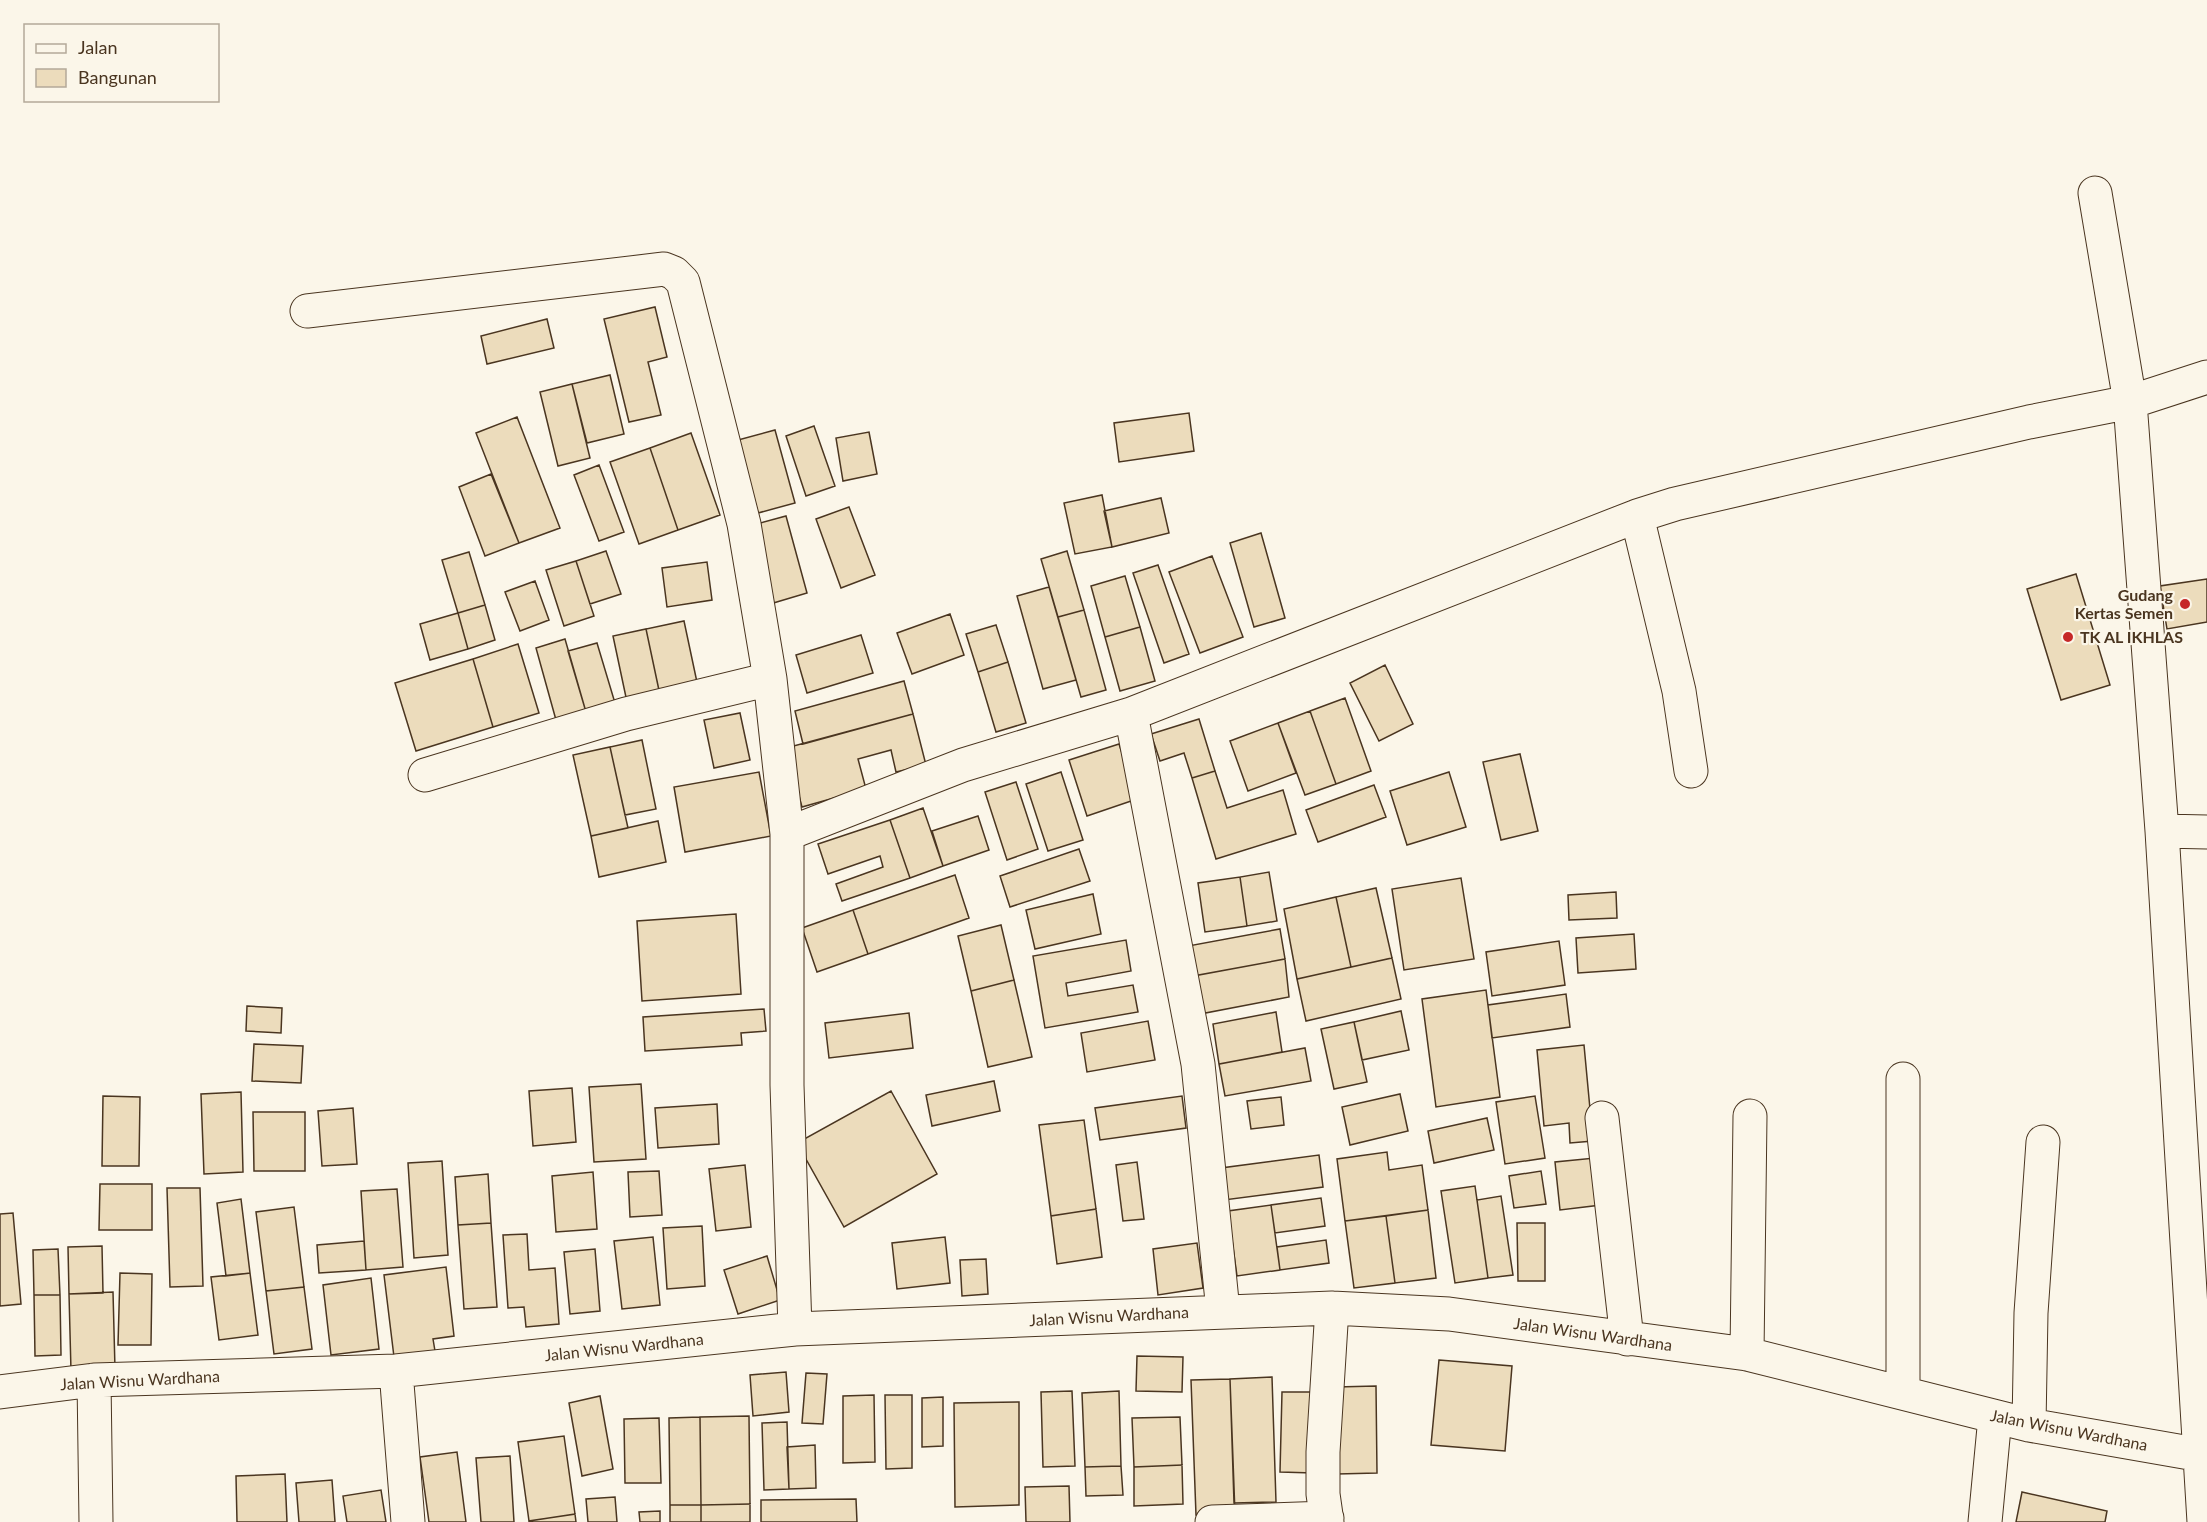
<svg xmlns="http://www.w3.org/2000/svg" width="2207" height="1522" font-family="Lato,sans-serif">
	<rect width="100%" height="100%" fill="#fbf6e9"/>
	<path fill="#ecdcbc" stroke="#4a3520" stroke-width="1.5" d="M655 307 667 357 648 362 661 415 629 422 604 319Z
		M547 319 554 348 487 364 481 336Z
		M610 375 624 434 587 443 572 384Z
		M572 384 590 458 558 466 540 392Z
		M1189 413 1194 451 1119 462 1114 423Z
		M517 417 560 528 519 543 476 433Z
		M814 426 835 486 806 496 786 436Z
		M775 430 795 503 758 513 738 440Z
		M869 432 877 474 843 481 836 438Z
		M691 433 720 515 678 530 650 448Z
		M650 448 678 530 639 544 610 462Z
		M599 465 624 532 599 541 574 475Z
		M491 474 519 543 485 556 459 487Z
		M1102 495 1112 547 1075 554 1064 503Z
		M1161 498 1169 533 1112 547 1104 511Z
		M849 507 875 575 841 588 816 519Z
		M786 516 807 593 770 604 749 526Z
		M1261 533 1285 618 1254 627 1230 543Z
		M606 551 621 594 590 604 576 561Z
		M1067 551 1084 610 1058 617 1041 559Z
		M469 552 485 605 458 613 442 560Z
		M1212 556 1243 637 1200 653 1169 572Z
		M576 561 594 616 564 626 546 570Z
		M707 562 712 600 667 607 662 568Z
		M1158 565 1189 654 1164 663 1133 573Z
		M2076 574 2110 685 2061 700 2027 589Z
		M1125 576 1140 627 1105 637 1091 586Z
		M2207 579V622L2167 629 2160 586Z
		M535 581 549 620 520 631 505 592Z
		M1049 587 1076 680 1043 689 1017 596Z
		M485 605 495 640 468 649 458 613Z
		M1084 610 1106 690 1081 697 1058 617Z
		M458 613 468 649 430 660 420 624Z
		M950 614 964 655 912 674 897 633Z
		M684 621 698 687 660 695 646 629Z
		M996 625 1008 662 978 672 966 634Z
		M1140 627 1155 681 1120 691 1105 637Z
		M646 629 660 695 627 702 613 636Z
		M861 635 873 673 807 693 796 655Z
		M565 639 586 712 556 720 536 648Z
		M597 643 615 703 586 712 568 651Z
		M518 644 539 713 493 727 473 659Z
		M473 659 493 727 416 751 395 683Z
		M1008 662 1026 723 996 732 978 672Z
		M1385 665 1413 724 1379 741 1350 683Z
		M904 681 913 714 803 744 795 711Z
		M1345 698 1371 771 1336 784 1310 711Z
		M1310 711 1336 784 1305 795 1278 723Z
		M740 713 750 760 714 768 704 720Z
		M913 714 926 765 896 772 891 750 858 759 866 789 802 807 786 748Z
		M1199 719 1215 771 1192 778 1184 753 1160 761 1151 734Z
		M1278 723 1296 773 1248 791 1230 741Z
		M642 740 656 809 625 815 610 747Z
		M1119 744 1137 799 1087 816 1069 760Z
		M610 747 628 828 591 836 573 755Z
		M1520 754 1538 831 1501 840 1483 762Z
		M1215 771 1227 808 1283 790 1296 834 1216 859 1192 778Z
		M759 772 771 836 685 852 674 787Z
		M1061 772 1083 840 1048 851 1026 784Z
		M1449 772 1466 827 1407 845 1390 791Z
		M1016 782 1038 849 1007 860 985 792Z
		M1374 785 1386 817 1318 842 1306 810Z
		M923 808 943 866 910 878 890 820Z
		M978 816 989 850 943 866 932 831Z
		M890 820 910 878 842 901 836 884 883 867 880 856 828 874 818 844Z
		M658 821 666 862 599 877 591 836Z
		M1079 849 1090 881 1010 907 1000 876Z
		M1269 872 1277 921 1247 926 1240 877Z
		M955 875 969 918 868 954 853 910Z
		M1240 877 1247 926 1205 932 1198 883Z
		M1461 878 1474 959 1404 970 1392 889Z
		M1376 888 1392 958 1351 967 1336 897Z
		M1616 892 1617 918 1569 920 1568 895Z
		M1093 894 1101 934 1035 949 1026 910Z
		M1336 897 1351 967 1297 979 1284 909Z
		M853 910 868 954 817 972 802 928Z
		M736 914 741 994 642 1001 637 921Z
		M1001 925 1014 980 971 991 958 936Z
		M1280 929 1285 959 1193 976 1188 946Z
		M1634 934 1636 969 1578 973 1576 938Z
		M1126 940 1131 971 1066 983 1068 996 1133 985 1138 1012 1045 1028 1033 956Z
		M1559 941 1565 985 1492 996 1486 952Z
		M1392 958 1401 999 1306 1021 1297 979Z
		M1285 959 1289 997 1200 1014 1193 976Z
		M1014 980 1032 1057 988 1067 971 991Z
		M1486 990 1500 1097 1436 1107 1422 999Z
		M1566 994 1570 1027 1492 1038 1488 1005Z
		M247 1006 282 1008 281 1033 246 1031Z
		M764 1009 766 1031 741 1033 742 1045 645 1051 643 1017Z
		M1401 1011 1409 1050 1362 1060 1354 1022Z
		M1276 1012 1282 1052 1219 1064 1213 1024Z
		M909 1013 913 1048 829 1058 825 1023Z
		M1148 1021 1155 1060 1087 1072 1081 1033Z
		M1354 1022 1367 1082 1334 1089 1321 1029Z
		M254 1044 303 1046 301 1083 252 1081Z
		M1584 1045 1593 1141 1570 1143 1569 1123 1544 1126 1537 1050Z
		M1305 1048 1311 1081 1225 1096 1219 1064Z
		M994 1081 1000 1111 932 1126 926 1095Z
		M641 1084 646 1159 594 1162 589 1087Z
		M572 1088 576 1142 533 1146 529 1091Z
		M891 1091 937 1174 844 1227 797 1143Z
		M241 1092 243 1172 204 1174 201 1094Z
		M1400 1094 1408 1131 1350 1145 1342 1107Z
		M103 1096 140 1097 139 1166H102Z
		M1182 1096 1186 1128 1100 1140 1095 1108Z
		M1535 1096 1545 1158 1505 1164 1496 1102Z
		M1281 1097 1284 1125 1251 1129 1247 1101Z
		M717 1104 719 1144 658 1148 655 1108Z
		M353 1108 357 1164 322 1166 318 1111Z
		M253 1112H305V1171H254Z
		M1487 1118 1494 1150 1434 1163 1428 1131Z
		M1084 1120 1096 1209 1051 1216 1039 1125Z
		M1387 1152 1389 1170 1422 1165 1428 1210 1345 1221 1337 1159Z
		M1319 1155 1323 1187 1224 1200 1221 1168Z
		M1595 1158 1601 1205 1560 1210 1555 1162Z
		M442 1161 448 1255 414 1258 408 1163Z
		M1137 1162 1144 1219 1123 1221 1116 1165Z
		M745 1165 751 1227 716 1231 709 1169Z
		M659 1171 662 1215 630 1217 628 1172Z
		M1541 1171 1546 1204 1514 1208 1509 1176Z
		M593 1172 597 1229 556 1232 552 1176Z
		M488 1174 491 1223 458 1225 455 1177Z
		M100 1184H152V1230H99Z
		M1475 1186 1488 1278 1455 1283 1441 1191Z
		M167 1188H200L203 1286 170 1287Z
		M397 1189 403 1267 366 1270 361 1191Z
		M1501 1196 1513 1275 1488 1278 1477 1200Z
		M1321 1198 1325 1226 1275 1233 1271 1205Z
		M241 1199 250 1273 226 1276 217 1203Z
		M1271 1205 1280 1270 1237 1276 1228 1211Z
		M294 1207 304 1287 266 1291 256 1212Z
		M1096 1209 1102 1257 1057 1264 1051 1216Z
		M1428 1210 1436 1278 1395 1283 1386 1216Z
		M13 1213 21 1304 0 1306V1214Z
		M1386 1216 1395 1283 1354 1288 1345 1221Z
		M491 1223 497 1307 464 1309 458 1225Z
		M1517 1223H1545V1281H1518Z
		M702 1226 705 1286 667 1289 663 1228Z
		M527 1234 529 1270 555 1268 559 1324 526 1327 524 1307 508 1308 503 1235Z
		M653 1237 660 1305 622 1309 614 1241Z
		M945 1237 950 1283 897 1289 892 1243Z
		M1326 1240 1329 1263 1280 1270 1277 1247Z
		M364 1241 366 1270 319 1273 317 1245Z
		M1197 1243 1203 1288 1158 1295 1153 1249Z
		M102 1246 103 1293 69 1294 68 1247Z
		M58 1249 60 1295H34L33 1250Z
		M595 1249 600 1311 570 1314 564 1252Z
		M767 1256 780 1300 738 1314 724 1270Z
		M986 1259 988 1294 962 1296 960 1260Z
		M446 1267 454 1336 433 1339 435 1351 394 1357 384 1275Z
		M120 1273 152 1274 151 1345H118Z
		M250 1273 258 1335 219 1340 211 1277Z
		M371 1278 379 1349 331 1355 323 1285Z
		M304 1287 312 1349 274 1354 266 1291Z
		M113 1292 115 1369 71 1371 69 1294Z
		M34 1295H60L61 1355 35 1356Z
		M1137 1356 1183 1357 1182 1392 1136 1391Z
		M1439 1360 1512 1366 1505 1451 1431 1445Z
		M786 1372 789 1412 753 1416 750 1375Z
		M806 1373 827 1374 823 1424 802 1423Z
		M1272 1377 1276 1502 1234 1503 1230 1379Z
		M1230 1379 1235 1514 1196 1515 1191 1380Z
		M1376 1386 1377 1473 1337 1474 1336 1387Z
		M1072 1391 1075 1466 1043 1467 1041 1392Z
		M1119 1391 1121 1466 1085 1467 1082 1393Z
		M1282 1392H1315L1313 1473 1280 1472Z
		M874 1395 875 1462 843 1463V1396Z
		M885 1395H912V1468L886 1469Z
		M600 1396 613 1469 582 1476 569 1403Z
		M943 1397V1446L922 1447V1398Z
		M1019 1402V1505L955 1507 954 1403Z
		M749 1416 750 1504 701 1505 700 1417Z
		M700 1417 701 1505H670L669 1418Z
		M1180 1417 1182 1465 1134 1467 1132 1418Z
		M659 1418 661 1483H625L624 1419Z
		M787 1422 789 1489 764 1490 762 1423Z
		M564 1436 575 1514 529 1521 518 1442Z
		M815 1445 816 1488 789 1489 787 1447Z
		M457 1452 466 1522H429L420 1457Z
		M510 1456 514 1522H481L476 1458Z
		M1182 1465 1183 1504 1134 1506V1467Z
		M1121 1466 1123 1495 1086 1496 1085 1467Z
		M285 1474 287 1522H237L236 1476Z
		M332 1480 335 1522H299L296 1483Z
		M1069 1486 1070 1522H1026L1025 1487Z
		M381 1490 386 1522H347L343 1496Z
		M2022 1492 2107 1511 2105 1522H2016Z
		M615 1497 617 1522H588L586 1499Z
		M856 1499 857 1522H761V1500Z
		M750 1504V1522H701V1505Z
		M670 1505H701V1522H670Z
		M660 1511V1522H640L639 1512Z
		M575 1514 576 1522H529V1521Z"/>
	<g fill="none" stroke-linecap="round" stroke-linejoin="round">
		<g stroke="#4a3520" stroke-width="35">
			<path id="street" d="M2095 193 2130 402 2207 377
				M307 311 664 269 674 273 683 282 744 524 770 679 787 834V1085L795 1329
				M1637 516 1679 691 1691 771
				M1131 714 1637 516 1675 504 2029 422 2130 402 2162 831 2204 1522
				M425 775 626 714 770 679
				M2162 831 2207 832
				M787 834 963 765 1131 714 1198 1064 1223 1311
				M1602 1118 1627 1339
				M1747 1354 1750 1116
				M396 1371 408 1522
				M94 1380 96 1522
				M0 1392 94 1380 396 1371 795 1329 1332 1308 1449 1314 1747 1354 2029 1425 2207 1456
				M1903 1393V1079
				M2029 1425 2031 1313 2043 1142
				M1212 1522 1327 1518
				M1327 1522 1323 1494V1452L1332 1308
				M1985 1522 1995 1417"/>
		</g>
		<use href="#street" stroke="#fbf6e9" stroke-width="33"/>
	</g>
	<g fill="#c62828" stroke="#fbf6e9" stroke-width="2">
		<circle cx="2185" cy="604" r="6"/>
		<circle cx="2068" cy="637" r="6"/>
	</g>
	<g text-anchor="middle" stroke-width="4.5" stroke-linejoin="round" paint-order="stroke">
		<g font-size="16" font-weight="bold" fill="#4a3520" stroke="#fbf6e9" text-anchor="end">
			<text x="2173" y="601">Gudang<tspan x="2173" dy="18">Kertas Semen</tspan></text>
			<text x="2080" y="643" text-anchor="start">TK AL IKHLAS</text>
		</g>
		<g font-size="16" fill="#4a3520" stroke="#fbf6e9">
			<text transform="translate(1109 1316) rotate(-3)" y="6">Jalan Wisnu Wardhana</text>
			<text transform="translate(1593 1334) rotate(8)" y="6">Jalan Wisnu Wardhana</text>
			<text transform="translate(624 1347) rotate(-6)" y="6">Jalan Wisnu Wardhana</text>
			<text transform="translate(140 1380) rotate(-3)" y="6">Jalan Wisnu Wardhana</text>
			<text transform="translate(2069 1430) rotate(11)" y="6">Jalan Wisnu Wardhana</text>
		</g>
	</g>
	<rect x="24" y="24" width="195" height="78" fill="#fbf6e9" stroke="#b4a999" stroke-width="1.5"/>
	<rect x="36" y="44" width="30" height="9" fill="#fbf6e9" stroke="#b4a999" stroke-width="1.5"/>
	<text x="78" y="54" font-size="18" fill="#4a3520">Jalan</text>
	<rect x="36" y="69" width="30" height="18" fill="#ecdcbc" stroke="#b4a999" stroke-width="1.5"/>
	<text x="78" y="84" font-size="18" fill="#4a3520">Bangunan</text>
</svg>
